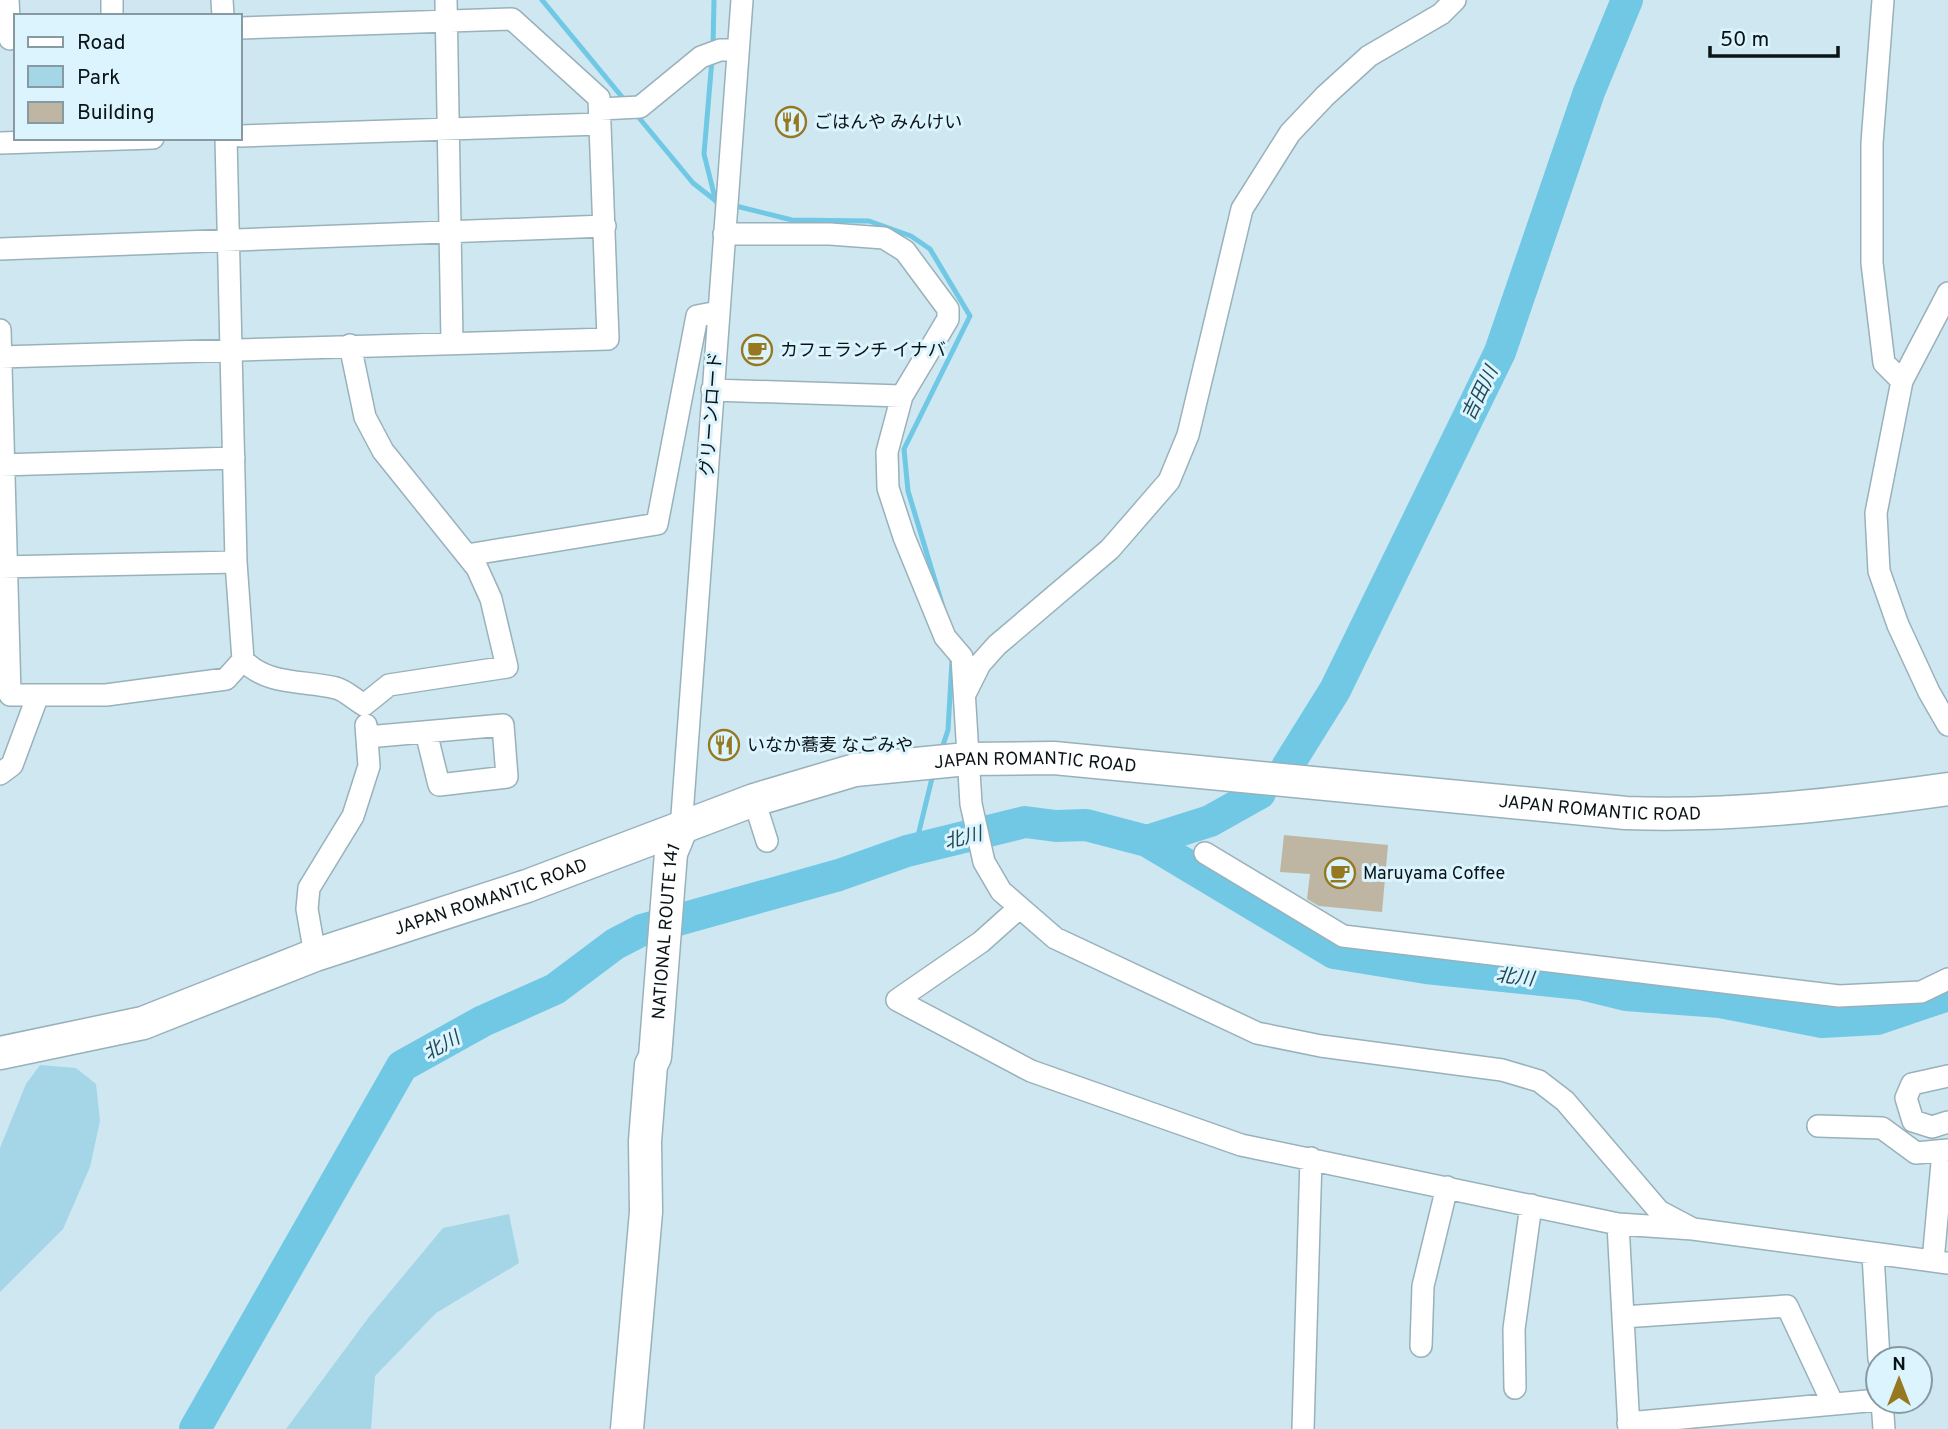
<svg xmlns="http://www.w3.org/2000/svg" width="1948" height="1429" font-family="Overpass,'Noto Sans JP',sans-serif">
	<rect width="100%" height="100%" fill="#cee7f0"/>
	<path fill="#a4d6e7" d="M40 1065 76 1068 96 1084 100 1121 90 1167 63 1229 0 1292V1148L26 1084Z
		M509 1214 519 1263 436 1313 375 1376 371 1429H286L369 1317 443 1228Z"/>
	<g fill="none" stroke-linecap="round" stroke-linejoin="round">
		<path stroke="#70c8e5" stroke-width="5" d="M542 0 627 103
			M713 46 714 0
			M712 59 704 154 716 202 723 203
			M635 113 693 183 716 201
			M732 205 792 220 869 221 911 236 930 249 970 316 904 449 908 491 943 607
			M941 751 948 730 952 661
			M907 851 916 844 933 774"/>
		<path stroke="#70c8e5" stroke-width="32" d="M1287 767 1335 690 1500 352 1589 92 1627 0
			M1147 841 1210 821 1260 793
			M195 1429 402 1066 483 1021 555 989 615 944 642 930 839 875 907 851 1025 822 1056 826 1086 825 1147 841 1334 953 1426 968 1581 984 1626 995 1720 1002 1822 1022 1877 1019 1948 995"/>
	</g>
	<path fill="#beb6a2" d="M1284 835 1388 845 1382 912 1319 906 1307 899 1310 874 1280 872Z"/>
	<g fill="none" stroke-linecap="round" stroke-linejoin="round">
		<g stroke="#99b1ba" stroke-width="24">
			<path id="minor" d="M8 0 10 39
				M112 0V16
				M222 0 223 16
				M446 0 452 342
				M1883 0 1872 143V263L1884 363 1902 381
				M600 109 640 107 701 57 720 50H738
				M240 136 600 124
				M226 138 236 562 243 660C268 686 304 680 336 688 345 690 355 700 364 705
				M0 143 153 138
				M724 234H830L884 238 905 251 948 309V319L902 396 887 452 888 488 904 537 945 637 962 657 971 804 984 862 1001 891 1055 938 1257 1033 1321 1046 1502 1070 1539 1081 1565 1101 1659 1211 1693 1229
				M0 249 605 226
				M1948 293 1902 381 1876 513 1879 571 1898 625 1929 692 1948 725
				M0 330 10 695H106L226 679 243 660
				M350 345 365 417 383 451 477 568 491 599 507 667 389 685 364 705
				M0 357 608 339 599 98 512 19 240 28
				M712 390 902 396
				M0 465 234 458
				M467 555 657 524 697 316 718 312
				M0 567 236 562
				M965 694 980 664 997 645 1110 549 1169 481 1188 435 1242 209 1290 133 1325 96 1369 56 1441 14 1455 0
				M367 737 503 725 507 777 439 785 426 732
				M0 774 12 765 38 695
				M754 800 767 841
				M681 829 742 0
				M1205 853 1343 936 1839 996 1921 992 1948 979
				M1019 908 981 942 897 1000 1031 1071 1241 1145 1618 1224 1693 1229 1948 1263
				M315 955 307 909 309 888 353 816 369 766 366 725
				M1948 1076 1912 1084 1906 1098 1913 1121 1932 1127 1948 1122
				M1818 1126 1882 1128 1916 1153 1948 1150
				M1618 1224 1629 1429
				M1873 1254 1879 1359
				M1933 1261 1943 1152
				M1623 1317 1787 1306 1833 1404
				M1421 1346 1423 1286 1447 1187
				M1515 1388 1514 1329 1531 1205
				M1882 1401 1884 1429
				M1628 1423 1878 1400
				M1303 1429 1311 1158"/>
		</g>
		<g stroke="#99b1ba" stroke-width="35">
			<g id="highway">
				<path id="s1" d="M0 1053 143 1023 315 955 527 886 754 800 855 770 967 759 1054 758 1626 813C1735 817 1840 804 1948 789"/>
				<path id="s2" d="M627 1429 646 1212 645 1141 651 1065 655 1057 671 853 681 829"/>
			</g>
		</g>
		<use href="#minor" stroke="#fff" stroke-width="21"/>
		<use href="#highway" stroke="#fff" stroke-width="32"/>
	</g>
	<defs>
		<g id="restaurant-ring" transform="scale(1.575)"><circle r="9.5" fill="#dbf4fe" stroke="#967820" stroke-width="1.5"/><path d="M-5-6h1v4h1v-4h1v4h1v-4h1v5L-1.5 .5V6h-2V.5L-5-1ZM5-6V6H3V1.5H1.5Q1.5-4 5-6Z" fill="#967820"/></g>
		<g id="cafe-ring" transform="scale(1.575)"><circle r="9.5" fill="#dbf4fe" stroke="#967820" stroke-width="1.5"/><path d="M-5.5-4.5H6V0H3Q3 3.5 0 3.5H-2.5Q-5.5 3.5-5.5 0ZM3-3.2v2h1.7v-2ZM-6 4.5H4V6H-6Z" fill="#967820"/></g>
	</defs>
	<g fill-rule="evenodd">
		<use href="#restaurant-ring" x="791" y="122"/>
		<use href="#cafe-ring" x="757" y="350"/>
		<use href="#restaurant-ring" x="724" y="745"/>
		<use href="#cafe-ring" x="1340" y="873"/>
	</g>
	<g text-anchor="middle" stroke-width="6" stroke-linejoin="round" paint-order="stroke">
		<g font-size="18" fill="#0a1316" stroke="#dbf4fe" text-anchor="start">
			<text x="814" y="128">ごはんや みんけい</text>
			<text x="780" y="356">カフェランチ イナバ</text>
			<text x="747" y="751">いなか蕎麦 なごみや</text>
			<text x="1363" y="879">Maruyama Coffee</text>
		</g>
		<g font-size="18" fill="#0a1316" stroke="#dbf4fe">
			<text transform="translate(711 414) rotate(-86)" y="6">グリーンロード</text>
			<text dy="6" stroke="none"><textPath href="#s1" startOffset="1083">JAPAN ROMANTIC ROAD</textPath></text>
			<text dy="6" stroke="none"><textPath href="#s1" startOffset="1650">JAPAN ROMANTIC ROAD</textPath></text>
			<text dy="6" stroke="none"><textPath href="#s1" startOffset="516">JAPAN ROMANTIC ROAD</textPath></text>
			<text dy="6" stroke="none"><textPath href="#s2" startOffset="500">NATIONAL ROUTE 141</textPath></text>
		</g>
		<g font-size="19" font-style="italic" fill="#214955" stroke="#dbf4fe">
			<text transform="translate(1479 393) rotate(-64)" y="7">吉田川</text>
			<text transform="translate(963 837) rotate(-14)" y="7">北川</text>
			<text transform="translate(1515 976) rotate(7)" y="7">北川</text>
			<text transform="translate(441 1045) rotate(-29)" y="7">北川</text>
		</g>
	</g>
	<rect x="14" y="14" width="228" height="126" fill="#dbf4fe" stroke="#879aa1" stroke-width="2"/>
	<rect x="28" y="37" width="35" height="10" fill="#ffffff" stroke="#879aa1" stroke-width="2"/>
	<text x="77" y="49" font-size="21" fill="#0a1316">Road</text>
	<rect x="28" y="66" width="35" height="21" fill="#a4d6e7" stroke="#879aa1" stroke-width="2"/>
	<text x="77" y="84" font-size="21" fill="#0a1316">Park</text>
	<rect x="28" y="102" width="35" height="21" fill="#beb6a2" stroke="#879aa1" stroke-width="2"/>
	<text x="77" y="119" font-size="21" fill="#0a1316">Building</text>
	<g transform="translate(1899 1380)"><circle r="33" fill="#dbf4fe" stroke="#879aa1" stroke-width="2"/>
	<path d="M0-5L12 26L0 18L-12 26Z" fill="#967820"/>
	<text y="-10" font-size="19" font-weight="bold" text-anchor="middle" fill="#0a1316">N</text>
	</g>
	<path d="M1710 46v10h128v-10" fill="none" stroke="#0a1316" stroke-width="3.5"/>
	<text x="1720" y="46" font-size="21" fill="#0a1316" stroke="#dbf4fe" stroke-width="5" paint-order="stroke">50 m</text>
</svg>
